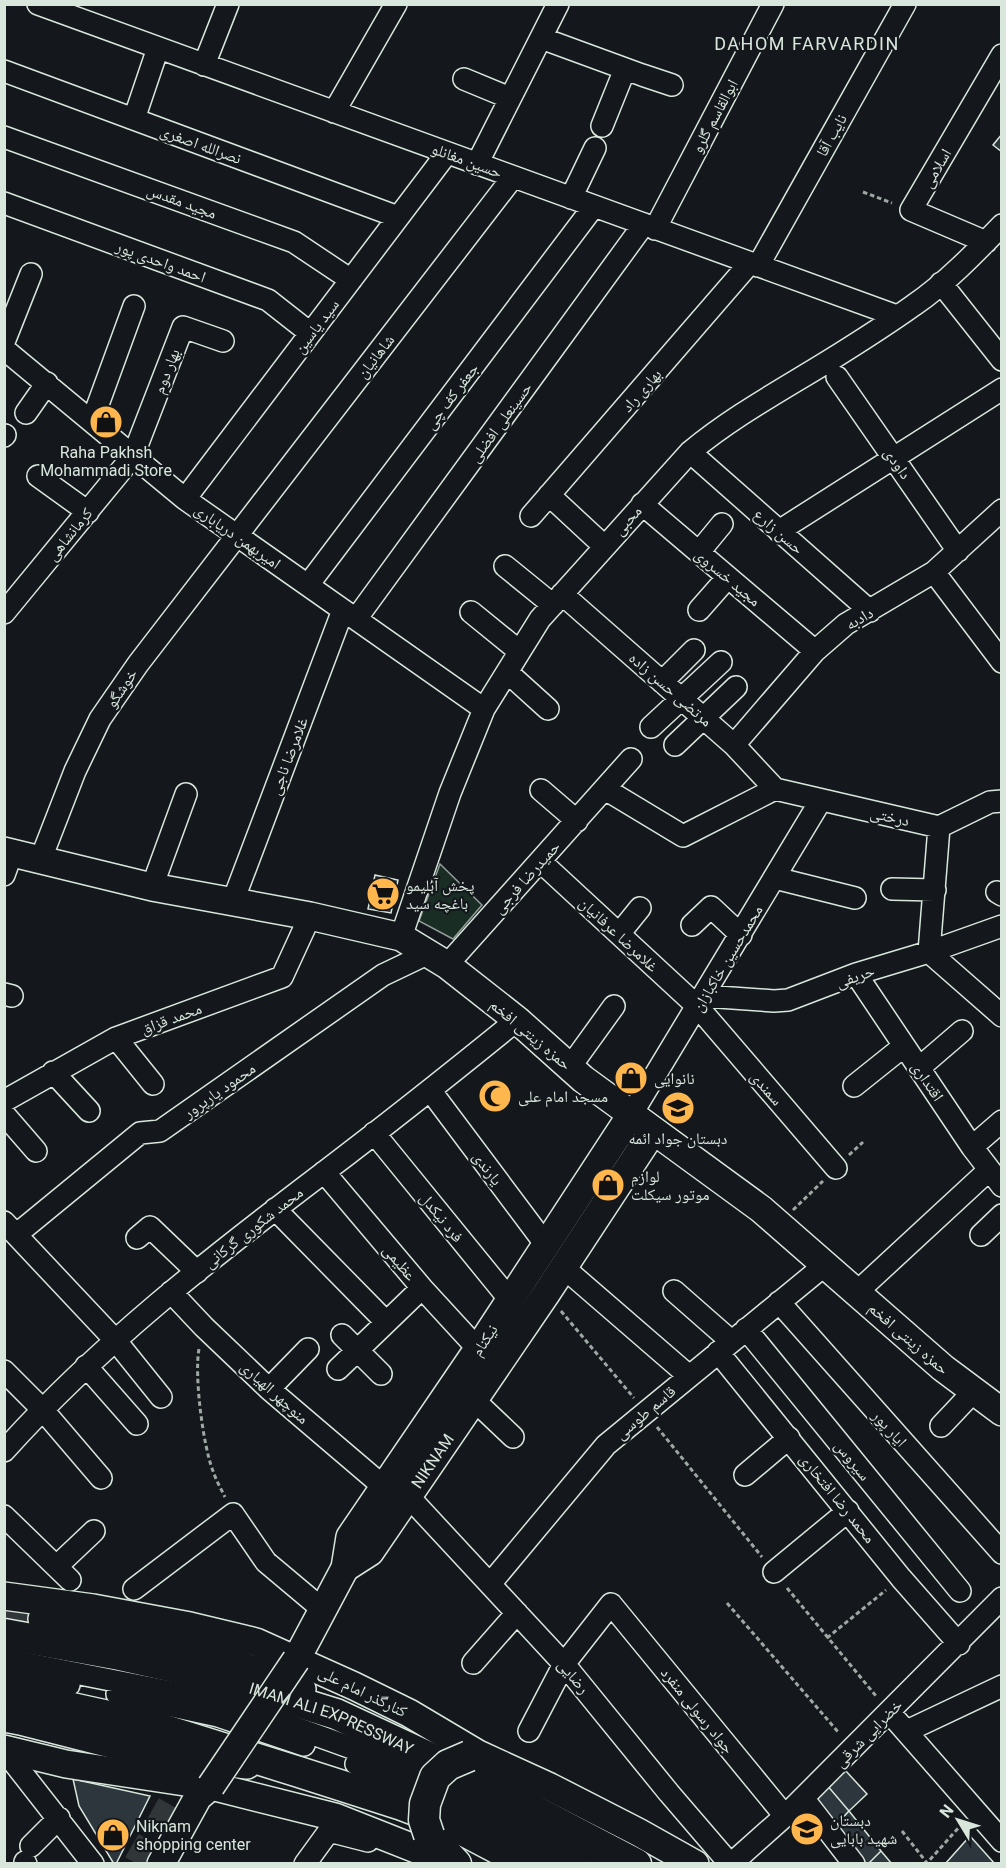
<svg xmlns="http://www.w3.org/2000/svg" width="1006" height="1868" font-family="Roboto,'Noto Naskh Arabic',sans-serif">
	<rect width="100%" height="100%" fill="#14181c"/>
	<path fill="#1a2d24" stroke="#939e99" stroke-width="1.5" d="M440 864 482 905 453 939 419 921Z"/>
	<path fill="#2c363c" stroke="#d8e6dc" stroke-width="1.5" d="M1002 134V152L993 145Z
		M375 875 398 880 391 913 368 909Z
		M845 1770 867 1794 849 1811 826 1784Z
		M73 1779 150 1796 116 1864H114L79 1806Z
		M826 1784 849 1811 836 1825 814 1798Z
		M849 1811 881 1851 868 1864H865L836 1825Z
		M970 1836 995 1864H945Z
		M881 1851 892 1864H868Z"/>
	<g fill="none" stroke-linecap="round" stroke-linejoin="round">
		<path stroke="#313739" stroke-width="27" stroke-dasharray="27 14" stroke-linecap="butt" d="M4 1615 66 1623
			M137 1864C155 1832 174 1800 191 1767 204 1743 218 1718 223 1691"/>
		<g stroke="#d8e6dc" stroke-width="24">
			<path id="minor" d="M38 4 897 316
				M541 38 642 75 672 85
				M204 65 228 4
				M4 71 398 217
				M464 79 510 98
				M334 112 396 4
				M134 119 158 48
				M602 126 625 69
				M4 137 294 242 351 280
				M477 164 558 4
				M571 198 595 148
				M4 203 268 300 310 333
				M655 229 773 4
				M986 242 911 210 1002 55
				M758 266 905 4
				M941 283 1002 360
				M4 342 31 274
				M4 349 185 499 484 709
				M837 377 958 551
				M26 413 47 383
				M92 421 134 306
				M4 436 5 435
				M690 452 870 611
				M38 476 88 512
				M549 495 604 546
				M185 499 447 153
				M642 504 815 651
				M531 516 750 263
				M779 531 1002 389
				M699 552 722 524
				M505 566 553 605
				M934 572 1002 662
				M308 585 594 206
				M562 594 734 745 775 789
				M699 610 728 577
				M471 612 519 651
				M4 613 133 456 183 327 223 341
				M356 619 644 224
				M507 672 548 709
				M662 682 694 650
				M651 727 721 662
				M675 745 736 687
				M734 745 815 651 846 624 934 572 1002 510
				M605 789 683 836 775 789
				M775 789 939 827 990 802 1002 801
				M541 790 577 821
				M939 827 929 952 1002 1016
				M40 861 75 771 100 719 138 664 513 177
				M540 861 698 1007 836 1168
				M4 875 12 853
				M775 878 855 898
				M152 887 186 794
				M892 889 935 890
				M997 892 1002 895
				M233 901 343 610
				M692 925 711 907 741 935
				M619 934 640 908
				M401 937 450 793 484 709 540 619 690 452C732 417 780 391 827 362 856 344 886 325 914 305 945 284 976 252 1002 225
				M447 965 631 759
				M856 974 972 1147 1002 1186
				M4 994 12 996
				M704 996 774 1001 788 1000 856 974 929 952 1002 926
				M116 1038 153 1084
				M570 1067 614 1006
				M919 1068 962 1031
				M53 1072 89 1111
				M854 1086 904 1046
				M430 1090 546 1245
				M4 1101 116 1038 282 977 310 916
				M4 1114 36 1151
				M631 1115 821 800
				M374 1133 510 1300
				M972 1147 1002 1121
				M324 1172 422 1288 478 1349
				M275 1209 386 1322
				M4 1222 116 1341 161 1397
				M17 1234 140 1133 160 1131 383 975 429 953
				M981 1235 1002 1215
				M137 1238 150 1227 197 1272
				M563 1267 689 1376
				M674 1291 731 1341
				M171 1292 204 1327 269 1389 384 1487
				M857 1292 989 1170
				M779 1302 1002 1553
				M746 1329 960 1591
				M342 1335 381 1374
				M718 1352 901 1578 959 1644
				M86 1366 137 1424
				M338 1369 422 1288
				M4 1371 42 1409 101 1478
				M269 1389 308 1349
				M474 1400 513 1437
				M941 1426 974 1391
				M4 1451C99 1345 211 1258 323 1173 389 1123 453 1072 517 1020
				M745 1475 789 1438
				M408 1496 564 1664 669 1793 730 1864
				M4 1516 70 1580
				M57 1566 94 1531
				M774 1572 848 1511
				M490 1584 606 1445 825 1265
				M134 1589 233 1514 266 1562 322 1609
				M4 1659 227 1703 374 1756 449 1786 510 1815 603 1864
				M473 1663 517 1613
				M4 1674 69 1685
				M117 1694 218 1716 304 1745
				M889 1712 1002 1841
				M529 1731 564 1664 611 1604 785 1816
				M907 1731 1002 1686
				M4 1750 93 1864
				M356 1764 443 1800 568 1864
				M803 1798 854 1864
				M31 1846 59 1818
				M25 1862 26 1864
				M305 1864 329 1831 368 1841
				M731 1864 785 1816 1002 1598"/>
		</g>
		<g stroke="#d8e6dc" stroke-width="30">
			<g id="major">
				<path d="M4 851 152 887 310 916 401 937 447 965 517 1020 583 1079 761 1209 943 1368 1002 1412"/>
				<path id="s1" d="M345 1568 370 1552 546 1294 653 1131"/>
				<path d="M4 1596 93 1608 190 1626 256 1642 354 1686 409 1713 478 1754 550 1787 638 1832 695 1864"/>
				<path d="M42 1619 117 1632 226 1659 302 1689"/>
				<path d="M296 1660 345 1568 350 1537 478 1349 631 1115"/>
				<path d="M4 1718 20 1721 146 1753 247 1765"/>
				<path d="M4 1749 66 1764 211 1786 335 1817 454 1864"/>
				<path d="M161 1864 198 1797 211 1786"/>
			</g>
		</g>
		<g stroke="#d8e6dc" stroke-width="33">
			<g id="highway">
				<path id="s2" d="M4 1634 120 1655 210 1675 336 1714 467 1775 636 1864"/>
				<path d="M4 1693 149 1725 299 1772 402 1805 449 1823 527 1864"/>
				<path d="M429 1835 456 1864"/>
			</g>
		</g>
		<path stroke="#9da8a2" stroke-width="3" stroke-dasharray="4.5 3" stroke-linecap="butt" d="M863 192 892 203
			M849 1155 863 1142
			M793 1210 823 1181
			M561 1311 634 1398
			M199 1349C194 1375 203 1446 213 1471 216 1480 221 1489 225 1497
			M657 1427 762 1557
			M787 1588 876 1696
			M727 1603 839 1733
			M827 1638 886 1590
			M902 1831 927 1863 961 1825"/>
		<use href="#minor" stroke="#14181c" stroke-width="21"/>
		<use href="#major" stroke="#14181c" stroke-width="27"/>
		<use href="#highway" stroke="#14181c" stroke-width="30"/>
		<g stroke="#d8e6dc" stroke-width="30" stroke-linecap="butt">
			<path id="major-bridge" d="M211 1786 296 1660"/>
		</g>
		<g stroke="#d8e6dc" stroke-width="33" stroke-linecap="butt">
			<path id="highway-bridge" d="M429 1835 424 1820 425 1804 435 1777 448 1765 469 1756"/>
		</g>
		<use href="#major-bridge" stroke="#14181c" stroke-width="27"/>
		<use href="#highway-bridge" stroke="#14181c" stroke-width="30"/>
	</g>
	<defs>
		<g id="shop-disc" transform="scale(1.725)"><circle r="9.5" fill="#ffb74d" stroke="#14181c"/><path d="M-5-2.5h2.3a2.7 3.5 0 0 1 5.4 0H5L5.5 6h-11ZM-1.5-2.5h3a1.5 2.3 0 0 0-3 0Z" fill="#111"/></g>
		<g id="supermarket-disc" transform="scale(1.725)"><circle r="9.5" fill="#ffb74d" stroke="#14181c"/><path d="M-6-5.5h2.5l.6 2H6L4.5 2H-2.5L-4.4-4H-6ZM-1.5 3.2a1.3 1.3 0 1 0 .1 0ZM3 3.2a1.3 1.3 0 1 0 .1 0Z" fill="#111"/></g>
		<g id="mosque-disc" transform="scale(1.725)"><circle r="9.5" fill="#ffb74d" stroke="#14181c"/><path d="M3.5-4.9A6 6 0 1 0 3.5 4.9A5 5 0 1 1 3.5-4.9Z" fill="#111"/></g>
		<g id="school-disc" transform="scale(1.725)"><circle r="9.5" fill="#ffb74d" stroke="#14181c"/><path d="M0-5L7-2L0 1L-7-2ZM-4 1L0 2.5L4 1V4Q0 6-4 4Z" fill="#111"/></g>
	</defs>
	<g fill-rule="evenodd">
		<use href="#shop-disc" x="106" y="422"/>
		<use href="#supermarket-disc" x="383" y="894"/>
		<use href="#shop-disc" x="631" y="1078"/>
		<use href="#mosque-disc" x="495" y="1096"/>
		<use href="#school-disc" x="678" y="1108"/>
		<use href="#shop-disc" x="608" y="1185"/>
		<use href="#school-disc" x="807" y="1829"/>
		<use href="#shop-disc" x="113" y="1835"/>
	</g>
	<g text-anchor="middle" stroke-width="4.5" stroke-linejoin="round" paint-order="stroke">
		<g font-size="16" fill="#d8e6dc" stroke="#14181c">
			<text transform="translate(714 116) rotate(-62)" y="6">ابوالقاسم گلرو</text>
			<text transform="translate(831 135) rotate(-61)" y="6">نایب آقا</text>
			<text transform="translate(201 144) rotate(20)" y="6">نصرالله اصغری</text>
			<text transform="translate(467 160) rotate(20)" y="6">حسین مغانلو</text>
			<text transform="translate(936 168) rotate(-60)" y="6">اسلامی</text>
			<text transform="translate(182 201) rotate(20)" y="6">مجید مقدس</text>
			<text transform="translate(161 261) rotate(20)" y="6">احمد واحدی پور</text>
			<text transform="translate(316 326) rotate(-53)" y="6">سید یاسین</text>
			<text transform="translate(375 356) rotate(-52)" y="6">شاهانیان</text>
			<text transform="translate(166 371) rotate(-69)" y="6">بهار دوم</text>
			<text transform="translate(641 390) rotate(-49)" y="6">بهاری راد</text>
			<text transform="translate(451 396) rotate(-53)" y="6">جعفر کف چی</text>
			<text transform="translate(500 422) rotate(-54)" y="6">حسینعلی افضلی</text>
			<text transform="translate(898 463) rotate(55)" y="6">داودی</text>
			<text transform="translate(627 520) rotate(-48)" y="6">محبی</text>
			<text transform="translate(779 531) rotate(41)" y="6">حسن زارع</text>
			<text transform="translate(69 534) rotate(-51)" y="6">کرمانشاهی</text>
			<text transform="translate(238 536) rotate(35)" y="6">امیربهمن دریاباری</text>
			<text transform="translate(728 577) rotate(40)" y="6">مجید خسروی</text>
			<text transform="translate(859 618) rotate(-31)" y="6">دادبه</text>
			<text transform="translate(121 688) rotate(-56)" y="6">خوشگو</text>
			<text transform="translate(671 689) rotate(41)" y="6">مرتضی حسن زاده</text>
			<text transform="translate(288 756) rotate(-69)" y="6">غلامرضا ناجی</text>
			<text transform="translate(890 816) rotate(13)" y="6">درختی</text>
			<text transform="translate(526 877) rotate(-48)" y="6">حمیدرضا فرجی</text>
			<text transform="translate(619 934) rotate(43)" y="6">غلامرضا عرفانیان</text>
			<text transform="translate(727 958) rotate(-59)" y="6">محمدحسین خاکبازان</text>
			<text transform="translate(855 976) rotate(-19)" y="6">حریفی</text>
			<text transform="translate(171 1018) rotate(-20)" y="6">محمد قزاق</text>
			<text transform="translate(531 1034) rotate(40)" y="6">حمزه زینتی افخم</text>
			<text transform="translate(928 1081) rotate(56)" y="6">اقتداری</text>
			<text transform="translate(767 1088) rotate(49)" y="6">سمندی</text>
			<text transform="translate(219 1090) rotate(-35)" y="6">محمود یارپرور</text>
			<text transform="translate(488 1168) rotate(53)" y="6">یارندی</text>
			<text transform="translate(442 1217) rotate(51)" y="6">فرد نیکدل</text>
			<text transform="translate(253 1227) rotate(-38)" y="6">محمد شکوری گرکانی</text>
			<text transform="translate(400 1262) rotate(50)" y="6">عظیمی</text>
			<text transform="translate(909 1338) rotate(41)" y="6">حمزه زینتی افخم</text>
			<text transform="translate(484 1340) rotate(-57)" y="6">نیکنام</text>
			<text transform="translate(275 1392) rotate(42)" y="6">منوچهر الهیاری</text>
			<text transform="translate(645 1412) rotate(-40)" y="6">قاسم طوسی</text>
			<text transform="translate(890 1428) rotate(48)" y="6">ایار پور</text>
			<text transform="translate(853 1460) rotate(51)" y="6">سیروس</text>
			<text dy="6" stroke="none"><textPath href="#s1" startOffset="140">NIKNAM</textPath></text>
			<text transform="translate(838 1498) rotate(51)" y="6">محمد رضا افتخاری</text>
			<text transform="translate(574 1676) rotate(50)" y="6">رضایی</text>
			<text transform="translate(363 1691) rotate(26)" y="6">کنارگذر امام علی</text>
			<text transform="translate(698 1710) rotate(51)" y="6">جواد رسولی منفرد</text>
			<text dy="6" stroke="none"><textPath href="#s2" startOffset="339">IMAM ALI EXPRESSWAY</textPath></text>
			<text transform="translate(868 1733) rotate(-45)" y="6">خضرایی شرقی</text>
		</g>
		<g font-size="16" fill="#d8e6dc" stroke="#14181c" text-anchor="start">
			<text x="106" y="458" text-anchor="middle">Raha Pakhsh<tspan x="106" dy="18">Mohammadi Store</tspan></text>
			<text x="406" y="891">پخش آبلیمو<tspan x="406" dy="18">باغچه سید</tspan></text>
			<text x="654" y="1084">نانوایی</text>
			<text x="518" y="1102">مسجد امام علی</text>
			<text x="678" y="1144" text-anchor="middle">دبستان جواد ائمه</text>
			<text x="631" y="1182">لوازم<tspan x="631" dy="18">موتور سیکلت</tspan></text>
			<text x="830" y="1826">دبستان<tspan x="830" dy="18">شهید بابایی</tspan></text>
			<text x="136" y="1832">Niknam<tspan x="136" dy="18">shopping center</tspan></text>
		</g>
		<g font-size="18" letter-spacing="1.5" fill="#d8e6dc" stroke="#14181c">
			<text x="807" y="50">DAHOM FARVARDIN</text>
		</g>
	</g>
	<rect width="1006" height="1868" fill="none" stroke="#d8e6dc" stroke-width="12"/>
	<g transform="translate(958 1820) rotate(308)" stroke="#14181c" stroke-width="4.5" paint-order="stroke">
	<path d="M0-4.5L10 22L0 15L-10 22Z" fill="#d8e6dc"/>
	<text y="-9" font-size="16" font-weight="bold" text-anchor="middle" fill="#d8e6dc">N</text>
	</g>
</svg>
